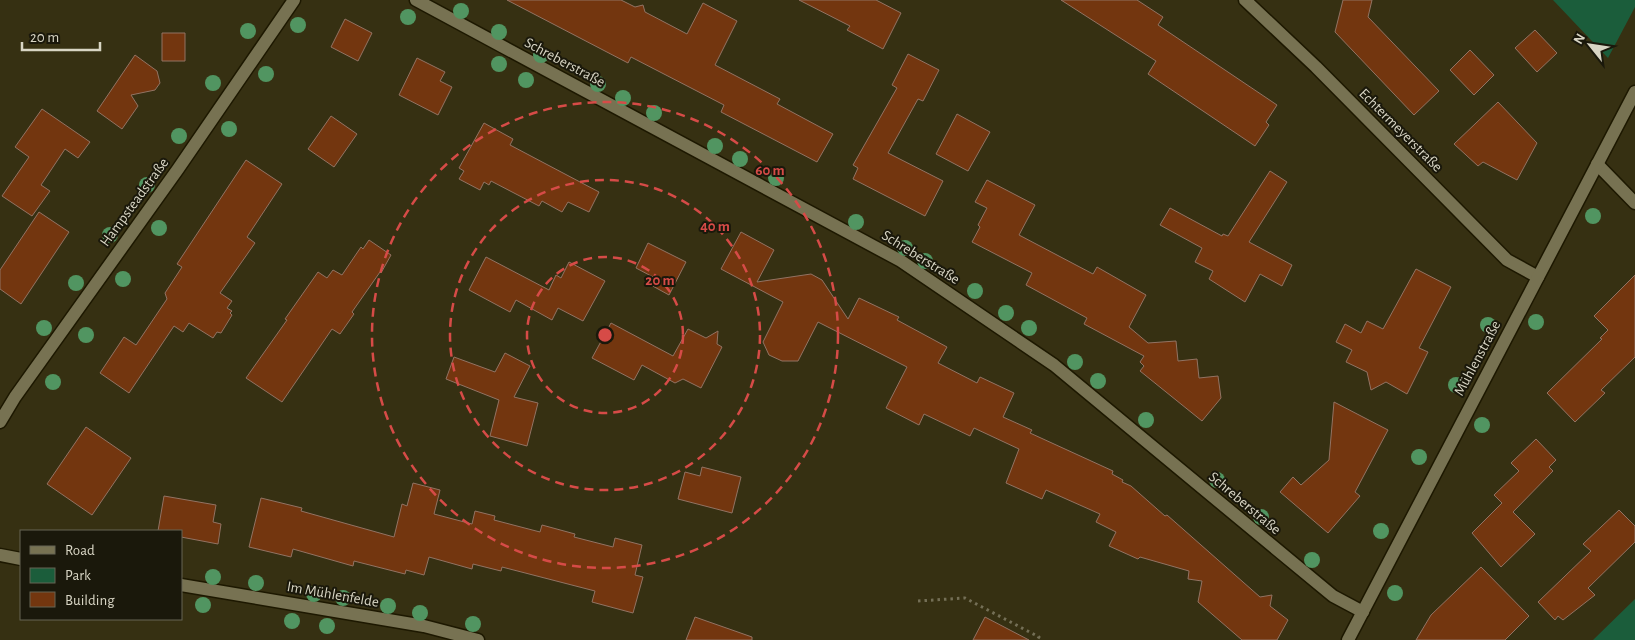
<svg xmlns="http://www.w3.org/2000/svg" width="1635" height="640" font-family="'Alegreya Sans',sans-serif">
	<rect width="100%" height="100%" fill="#363012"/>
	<path fill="#1b5d3b" d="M1553 0H1635V7L1608 58Z
		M1635 599V640H1593Z"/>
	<path fill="#73360f" stroke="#927363" d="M507 0H621L635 7 643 5 645 12 687 34 703 3 737 21 715 65 780 99 777 104 833 134 817 162 721 112 724 105 631 57 628 63Z
		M799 0H876L901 13 883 49 847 30 850 26Z
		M1061 0H1137L1163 17 1158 25 1277 105 1266 122 1269 125 1255 146 1148 74 1156 61Z
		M1343 0H1372L1368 17 1439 91 1414 115 1335 32Z
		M345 19 372 33 358 61 331 47Z
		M1535 30 1557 53 1537 72 1515 48Z
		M162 33H185V61H162Z
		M1470 50 1494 75 1474 95 1450 70Z
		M908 54 939 70 923 101 918 99 888 153 943 181 925 216 853 179 858 168 853 165 897 88 892 85Z
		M135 55 157 71 160 83 155 90 131 95 138 106 122 129 97 111Z
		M417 58 445 72 440 81 452 87 438 115 399 95Z
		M1498 102 1537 143 1517 180 1483 162 1478 166 1454 144Z
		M42 109 90 142 78 158 65 149 41 185 50 191 32 216 2 196 29 157 15 147Z
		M957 114 990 132 968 171 936 154Z
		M331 116 357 134 334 167 308 149Z
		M484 123 513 139 510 145 599 192 589 212 568 202 562 212 542 201 539 206 491 181 489 185 484 182 480 190 459 179 464 171 459 168Z
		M246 160 282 184 247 237 255 243 220 293 232 301 227 308 232 311 230 313 232 315 221 333 217 332 213 338 189 323 183 332 174 326 129 393 100 373 124 337 136 345 167 299 165 293 182 267 177 264Z
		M1270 171 1287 182 1249 242 1292 265 1282 286 1260 274 1245 302 1209 279 1213 271 1195 262 1202 248 1160 225 1170 208 1222 236 1223 234 1228 236Z
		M987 180 1035 205 1019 235 1093 274 1097 267 1146 295 1129 327 1148 343 1176 341 1178 361 1197 359 1199 378 1218 376 1221 398 1202 421 1140 371 1144 366 1140 362 1144 356 1084 324 1087 318 1026 285 1032 273 972 242 980 227 978 225 987 208 975 202Z
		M39 212 69 232 21 304 0 289V270Z
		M741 232 774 250 757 282 811 274 822 280 848 319 859 298 899 317 897 320 947 347 938 363 977 383 980 377 1014 393 1003 417 1032 430 1030 433 1113 471 1112 474 1123 480 1122 482 1131 486 1165 516 1167 515 1260 597 1272 595 1270 606 1288 620 1277 640H1242L1198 602 1202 581 1188 579 1189 571 1140 557 1138 559 1109 546 1116 532 1096 522 1100 514 1046 490 1042 499 1006 483 1019 449 974 428 970 436 924 414 919 425 886 408 907 367 818 322 798 361H782L769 355 763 342 783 302 721 269Z
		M369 240 391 255 381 273 380 272 352 312 354 314 340 334 332 329 282 402 246 378 287 320 285 319 318 272 327 278 333 270 342 275 361 247 363 249Z
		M648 243 686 262 669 295 649 284 653 277 636 268Z
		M486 257 549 290 556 275 561 278 569 262 605 281 583 321 558 308 552 320 516 300 510 312 469 290Z
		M1416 269 1451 287 1419 348 1428 352 1407 394 1386 382 1371 390 1367 372 1346 362 1352 350 1336 342 1345 324 1361 333 1367 321 1383 329Z
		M1635 275V357L1601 390 1605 393 1575 422 1547 393 1602 339 1600 338 1608 330 1594 316Z
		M611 323 673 356 688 329 706 338 718 331 717 344 722 347 701 388 683 379 675 383 642 365 634 380 592 358Z
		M505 353 530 366 514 397 538 403 527 446 490 436 499 400 446 379 454 357 495 372Z
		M1334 402 1388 430 1355 492 1360 496 1328 533 1280 492 1293 477 1301 485 1329 460Z
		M86 427 131 458 92 515 47 484Z
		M1536 439 1556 460 1549 467 1553 471 1513 512 1535 534 1501 567 1472 533 1502 503 1494 495 1519 471 1511 463Z
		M702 467 741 477 732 513 678 499 685 472 700 476Z
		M413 483 440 490 434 514 472 524 475 511 495 516 494 520 540 532 542 525 575 534 574 537 613 547 615 538 642 545 635 575 643 577 633 613 592 602 595 591 502 567 501 571 473 564 472 569 429 557 424 575 406 570 405 574 354 561 353 566 293 549 291 557 249 547 261 498 302 508 301 511 394 537 402 504 407 506Z
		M164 496 216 505 213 522 221 524 218 544 181 537V531H158Z
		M1619 510 1635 526V542L1588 588 1595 595 1563 620 1558 616 1555 620 1538 602 1591 551 1583 544Z
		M1481 567 1529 616 1505 640H1416L1431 615Z
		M695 617 752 637V640H686Z
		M985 617 1029 640H973Z"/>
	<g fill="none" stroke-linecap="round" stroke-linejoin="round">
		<g stroke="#1d1800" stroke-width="15">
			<path id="lane" d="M1597 164 1635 203"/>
		</g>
		<g stroke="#1d1800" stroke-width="15">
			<path id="street" d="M416 0 901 261 1054 365 1333 596 1363 612
				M1245 0 1316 67 1507 260 1538 277
				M0 422 15 397 178 169 294 0
				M0 555 21 559
				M181 585 424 626 478 640"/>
		</g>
		<g stroke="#1d1800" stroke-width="15">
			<path id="secondary" d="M1348 640 1635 92"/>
		</g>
		<path stroke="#746f56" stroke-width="3" stroke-dasharray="2.5 4" stroke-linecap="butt" d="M918 601 965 598 1039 637 1037 640"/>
		<use href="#lane" stroke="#777252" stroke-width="12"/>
		<use href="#street" stroke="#777252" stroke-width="12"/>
		<use href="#secondary" stroke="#777252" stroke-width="12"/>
	</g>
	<g fill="#519561">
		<circle cx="461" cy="11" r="8"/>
		<circle cx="408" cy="17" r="8"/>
		<circle cx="298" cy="25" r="8"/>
		<circle cx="248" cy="31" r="8"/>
		<circle cx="499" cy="32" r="8"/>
		<circle cx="541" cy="55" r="8"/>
		<circle cx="499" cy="64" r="8"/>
		<circle cx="266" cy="74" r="8"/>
		<circle cx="526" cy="80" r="8"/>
		<circle cx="213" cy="83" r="8"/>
		<circle cx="598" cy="84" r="8"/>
		<circle cx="623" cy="98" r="8"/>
		<circle cx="654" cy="113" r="8"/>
		<circle cx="229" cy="129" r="8"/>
		<circle cx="179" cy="136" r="8"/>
		<circle cx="715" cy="146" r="8"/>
		<circle cx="740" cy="159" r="8"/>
		<circle cx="776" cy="178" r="8"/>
		<circle cx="147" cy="185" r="8"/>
		<circle cx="1593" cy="216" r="8"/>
		<circle cx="856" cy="222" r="8"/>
		<circle cx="159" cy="228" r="8"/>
		<circle cx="110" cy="235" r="8"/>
		<circle cx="905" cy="248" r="8"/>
		<circle cx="925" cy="261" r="8"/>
		<circle cx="123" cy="279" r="8"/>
		<circle cx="76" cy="283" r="8"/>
		<circle cx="975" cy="291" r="8"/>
		<circle cx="1006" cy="313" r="8"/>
		<circle cx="1536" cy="322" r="8"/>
		<circle cx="1488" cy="325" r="8"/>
		<circle cx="44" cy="328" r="8"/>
		<circle cx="1029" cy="328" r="8"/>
		<circle cx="86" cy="335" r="8"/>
		<circle cx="1075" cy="362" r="8"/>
		<circle cx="1098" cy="381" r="8"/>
		<circle cx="53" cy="382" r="8"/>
		<circle cx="1456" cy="385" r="8"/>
		<circle cx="1146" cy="420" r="8"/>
		<circle cx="1482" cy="425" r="8"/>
		<circle cx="1419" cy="457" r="8"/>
		<circle cx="1217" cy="480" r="8"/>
		<circle cx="1261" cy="517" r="8"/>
		<circle cx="1381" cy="531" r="8"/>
		<circle cx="1312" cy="560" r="8"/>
		<circle cx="213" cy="577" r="8"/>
		<circle cx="256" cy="583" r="8"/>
		<circle cx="1395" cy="593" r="8"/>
		<circle cx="314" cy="594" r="8"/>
		<circle cx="343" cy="598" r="8"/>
		<circle cx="203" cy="605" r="8"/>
		<circle cx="388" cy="606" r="8"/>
		<circle cx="420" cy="613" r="8"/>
		<circle cx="292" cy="621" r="8"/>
		<circle cx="473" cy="624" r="8"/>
		<circle cx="327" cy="626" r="8"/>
	</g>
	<g fill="none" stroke="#d64b47" stroke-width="2.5" stroke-dasharray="9 6">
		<circle cx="605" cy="335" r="78"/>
		<circle cx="605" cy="335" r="155"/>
		<circle cx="605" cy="335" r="233"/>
	</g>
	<g text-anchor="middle" stroke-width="4" stroke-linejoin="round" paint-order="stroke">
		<g font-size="15" fill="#d8d5c4" stroke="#1a180b">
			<text transform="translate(565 62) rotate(28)" y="5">Schreberstraße</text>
			<text transform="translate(1401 130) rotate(45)" y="5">Echtermeyerstraße</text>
			<text transform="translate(134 202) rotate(-54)" y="5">Hampsteadstraße</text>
			<text transform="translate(921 257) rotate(32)" y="5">Schreberstraße</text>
			<text transform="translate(1477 358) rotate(-62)" y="5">Mühlenstraße</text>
			<text transform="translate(1245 503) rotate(40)" y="5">Schreberstraße</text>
			<text transform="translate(333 594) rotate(10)" y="5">Im Mühlenfelde</text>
		</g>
	</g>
	<circle cx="605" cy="335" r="8" fill="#d64b47" stroke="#1a180b" stroke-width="2.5"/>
	<g font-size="15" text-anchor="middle" font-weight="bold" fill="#d64b47" stroke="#1a180b" stroke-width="4" stroke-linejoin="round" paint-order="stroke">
		<text x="770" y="175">60 m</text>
		<text x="715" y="231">40 m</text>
		<text x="660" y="285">20 m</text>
	</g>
	<rect x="20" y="530" width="162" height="90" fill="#1a180b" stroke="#666455"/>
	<rect x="30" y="546" width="25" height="8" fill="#777252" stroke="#666455"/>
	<text x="65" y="555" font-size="15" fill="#d8d5c4">Road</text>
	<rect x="30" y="568" width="25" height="15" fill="#1b5d3b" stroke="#666455"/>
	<text x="65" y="580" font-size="15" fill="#d8d5c4">Park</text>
	<rect x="30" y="592" width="25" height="15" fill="#73360f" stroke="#666455"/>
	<text x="65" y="605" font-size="15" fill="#d8d5c4">Building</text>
	<g transform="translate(1590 45) rotate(300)" stroke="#1a180b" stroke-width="4" paint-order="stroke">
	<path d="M0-4L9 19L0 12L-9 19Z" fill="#d8d5c4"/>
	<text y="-8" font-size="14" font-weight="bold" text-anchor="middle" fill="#d8d5c4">N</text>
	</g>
	<path d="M22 42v8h78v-8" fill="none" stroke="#d8d5c4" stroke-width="2.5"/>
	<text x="30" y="42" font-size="15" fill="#d8d5c4" stroke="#1a180b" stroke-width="4" paint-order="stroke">20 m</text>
</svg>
